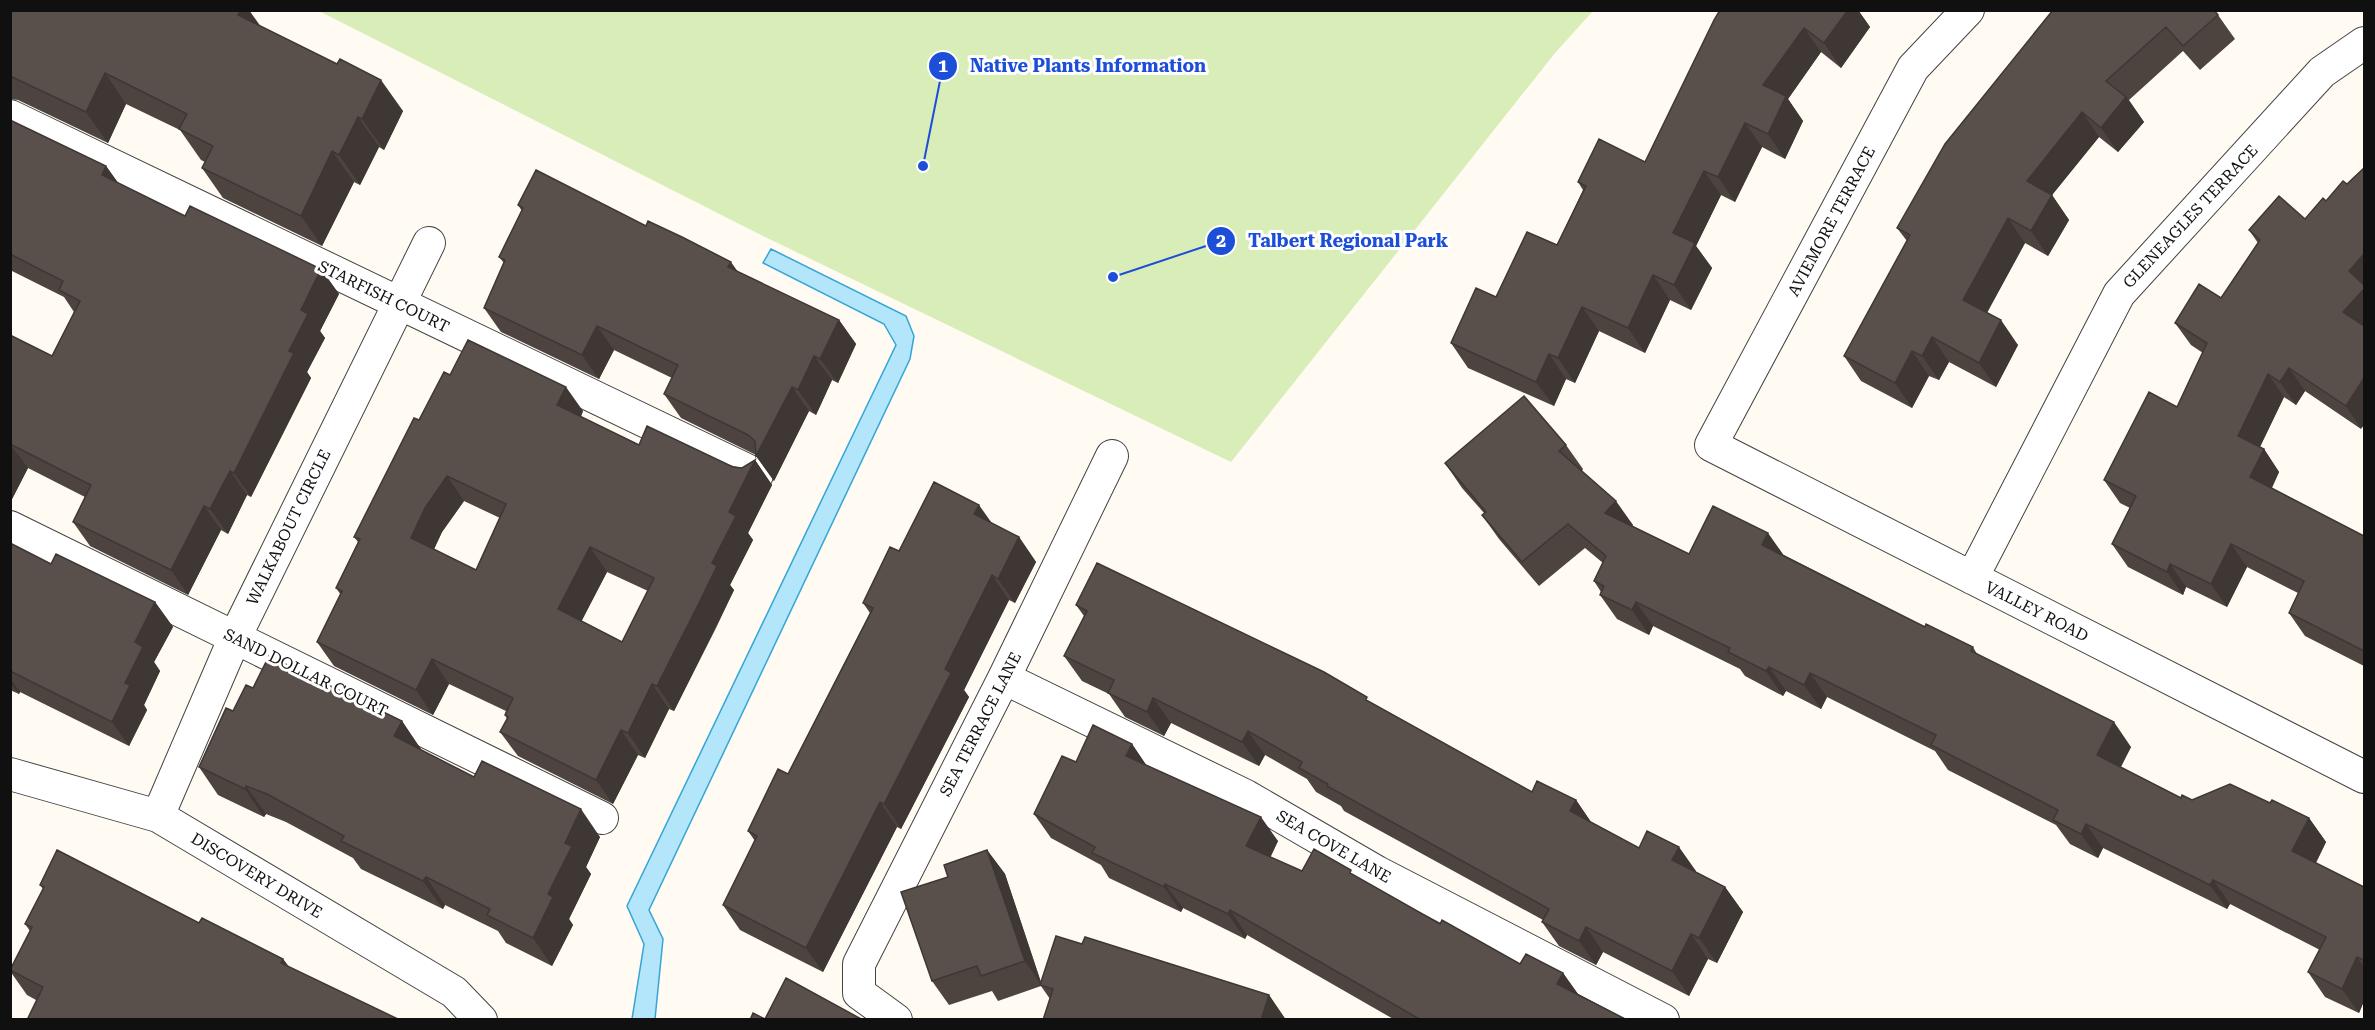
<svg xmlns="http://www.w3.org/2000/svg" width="2375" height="1030" font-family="'Roboto Serif',serif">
	<rect width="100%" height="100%" fill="#fffbf2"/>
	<path fill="#d8edb8" d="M319 11H1593L1555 53 1231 462 757 233Z"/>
	<path fill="#b3e6fa" stroke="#35a4d6" stroke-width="1.5" d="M771 249 906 316 914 336 910 359 649 910 663 939 655 1019H632L644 944 627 906 896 345 884 324 763 263Z"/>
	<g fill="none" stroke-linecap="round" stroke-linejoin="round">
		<g stroke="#434343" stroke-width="34">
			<path id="minor" d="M1968 10 1913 68 1711 445 2364 777
				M10 116 757 475
				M10 527 602 818
				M1972 578 2119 294 2322 72 2364 43
				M1004 678 1246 796 1377 872 1663 1020
				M10 774 158 816 454 992 481 1020
				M158 816 235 637 429 243
				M896 1020 859 993V964L1004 678 1112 456"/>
		</g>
		<use href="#minor" stroke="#fff" stroke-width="32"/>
	</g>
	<path fill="#4d4440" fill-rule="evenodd" d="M1720 10H1858L1870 27 1841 68 1821 52 1788 99 1803 121 1785 159 1762 147 1735 202 1721 195 1696 246 1712 268 1691 310 1670 300 1645 353 1599 331 1575 383 1566 379 1554 406 1468 368 1451 343 1496 297 1557 245 1583 190 1578 182 1645 162Z
		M2053 10 2218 15 2235 39 2200 70 2183 51 2129 100 2144 122 2118 152 2099 137 2052 195 2069 220 2048 256 2025 243 1987 313 2018 345 1996 387 1949 362 1939 380 1929 376 1912 408 1861 381 1844 356 1907 241 1897 228Z
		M260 26 403 111 384 150 379 147 360 185 354 182 322 246 223 198 202 168 205 162 201 160 180 130 126 104 108 143 18 100 10 99V76Z
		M10 120 106 166 118 183 185 216 321 269 339 294 320 331 325 338 307 372 311 378 251 497 247 495 228 534 221 530 188 595 90 546 73 522 85 497 28 468 10 503V335L52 356 74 312 64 297 10 270Z
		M2279 196 2361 429 2305 391 2296 405 2284 397 2260 447 2264 449 2279 472 2272 488 2364 536V666L2305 636 2289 613 2298 593 2247 567 2227 607 2186 587 2183 595 2128 567 2112 544 2130 508 2120 503 2104 480 2177 407 2203 353 2191 345 2175 323 2221 298 2258 243 2249 230Z
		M518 205 646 226 738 272 839 320 856 344 838 383 832 380 816 415 809 411 774 481 756 456V455L681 418 664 394 672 378 614 350 599 379 501 332 484 308 504 263 499 257 522 211Z
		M450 375 583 411 581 417 639 445 742 468 755 460 772 485 748 533 753 540 730 585 734 590 716 628 674 711 669 709 645 758 638 755 613 804 518 756 500 732 507 719 505 715 506 711 449 684 433 715 334 666 317 642 341 595 336 588 358 542 354 537ZM464 501 500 518 476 570 434 549 442 532ZM607 572 648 591 622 642 581 621Z
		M1566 445 1583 469 1582 471 1633 525 1632 526 1689 554 1784 555 1925 627 1973 647 1977 654 2131 747 2121 767 2181 798 2192 800 2270 803 2309 818 2326 842 2316 863 2364 887V1001L2359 1013 2325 997 2308 972 2320 950 2230 904 2227 909 2103 848 2098 858 2070 844 2056 825 1948 770 1935 751 1827 697 1821 709 1786 691 1783 696 1745 676 1740 669 1653 626 1649 635 1617 619 1600 595 1601 592 1594 581 1603 563 1585 548 1539 586 1499 539 1482 515 1484 513 1462 488 1445 463Z
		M992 524 1019 537 1036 562 1015 603 1009 600 964 690 969 697 901 829 897 827 823 972 740 930 723 905 755 841 748 831 788 774 870 613 863 603Z
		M10 543 51 564 155 602 173 627 154 662 160 671 144 705 147 710 129 746 20 692 19 694 10 690Z
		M1076 605 1372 703 1532 792 1576 800 1591 822 1639 848 1696 871V872L1725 887 1743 912 1717 963 1708 959 1689 996 1603 952 1596 965 1559 946 1542 922 1543 920 1344 811 1341 806 1316 792 1307 779 1265 755 1259 766 1171 723 1164 736 1125 717 1109 694 1082 681 1064 656 1084 616Z
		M253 688 402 721 421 750 474 777 600 837 586 867 591 874 569 919 573 925 552 966 506 943 498 931 445 905 443 909 361 869 353 858 286 822 266 814 264 817 218 795 199 767 233 711Z
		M1132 744 1146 765 1278 841 1270 857 1302 871 1355 876 1440 924 1520 964 1563 973 1578 994 1627 1020H1395L1247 935 1245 939 1183 908 1181 912 1109 878 1101 865 1051 838 1034 814 1076 762Z
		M987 850 1005 874 1041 982 1082 944 1269 995 1286 1020H1043L1050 999 1041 986 998 1001 992 991 949 1005 932 981Z
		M40 885 166 907 199 923 283 959 289 967 36 1000 27 995 10 971 30 931 25 924 43 889Z"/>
	<path fill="#3e3734" d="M241 10H249L266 34 238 15Z
		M1848 10H1858L1870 27 1841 68 1824 43Z
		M1804 28 1821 52 1788 99 1803 121 1785 159 1768 134 1763 85Z
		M105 73 126 104 108 143 86 112Z
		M381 80 403 111 384 150 362 119Z
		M2126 97 2144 122 2118 152 2101 128Z
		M2082 112 2099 137 2052 195 2069 220 2048 256 2031 231 2027 181Z
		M358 117 379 147 360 185 339 155Z
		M1745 123 1762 147 1735 202 1718 177Z
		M332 151 354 182 322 246 301 216Z
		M106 166 124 191 102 175Z
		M1704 171 1721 195 1696 246 1712 268 1691 310 1674 285 1673 233Z
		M2008 218 2025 243 1980 325 1963 300Z
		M2364 254V329L2343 312 2349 271Z
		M731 262 748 286 728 267Z
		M321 269 339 294 320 331 325 338 307 372 311 378 251 497 234 473 301 310Z
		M1653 275 1670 300 1645 353 1628 328Z
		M1582 307 1599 331 1575 383 1558 358Z
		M839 320 856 344 838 383 820 359Z
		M2001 320 2018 345 1996 387 1979 363Z
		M597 326 614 350 599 379 582 355Z
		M1932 337 1949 362 1939 380 1922 356Z
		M1912 351 1929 376 1912 408 1895 383Z
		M1549 354 1566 379 1554 406 1536 382Z
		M814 356 832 380 816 415 798 390Z
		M2289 368 2305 391 2296 405 2280 382Z
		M2268 374 2284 397 2254 459 2238 436Z
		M2364 378V425L2361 429 2346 406Z
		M566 387 583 411 574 430 557 405Z
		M792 387 809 411 774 481 756 456Z
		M10 444 28 468 10 503Z
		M2264 449 2279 472 2266 499 2250 477Z
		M755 460 772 485 748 533 753 540 730 585 734 590 674 711 657 686 712 563 729 512Z
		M230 471 247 495 228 534 210 509Z
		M447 476 464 501 442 532 428 562 411 538 425 508Z
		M1616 501 1633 525 1623 537 1605 513Z
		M979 505 996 529 974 514Z
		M204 506 221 530 188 595 171 570Z
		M1768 533 1785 557 1762 545Z
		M1019 537 1036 562 1015 603 998 579Z
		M2231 544 2247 567 2227 607 2211 584Z
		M590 547 607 572 575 634 558 609Z
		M2170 564 2186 587 2183 595 2167 572Z
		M992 575 1009 600 964 690 969 697 901 829 884 804 945 669Z
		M155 602 173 627 154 662 160 671 144 705 147 710 129 746 112 722 135 642Z
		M1636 602 1653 626 1649 635 1632 610Z
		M432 659 449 684 433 715 416 690Z
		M1769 667 1786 691 1783 696 1766 671Z
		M1810 673 1827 697 1821 709 1804 685Z
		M10 678 20 692 19 694 10 683Z
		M652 684 669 709 645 758 628 733Z
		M1153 698 1171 723 1164 736 1147 712Z
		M402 721 421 749 414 764 394 736Z
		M2114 722 2131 747 2114 779 2097 755Z
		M621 730 638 755 613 804 596 780Z
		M1248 731 1265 755 1259 766 1242 742Z
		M1132 744 1149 769 1126 756Z
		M246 786 266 814 264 817 245 789Z
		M1576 800 1593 825 1570 811Z
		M880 802 897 827 823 972 806 948Z
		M581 809 600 837 586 867 591 874 569 919 573 925 552 966 533 938 565 843Z
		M1261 817 1278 841 1264 871 1246 846Z
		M2309 818 2326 842 2309 876 2292 851Z
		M2086 824 2103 848 2098 858 2081 834Z
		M1679 847 1696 871 1689 885 1672 860Z
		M987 850 1005 874 1042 986 1025 961Z
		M426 877 445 905 443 909 423 881Z
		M2213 880 2230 904 2227 909 2210 885Z
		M1165 884 1183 908 1181 912 1164 887Z
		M1725 887 1743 912 1717 963 1699 938Z
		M1230 910 1247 935 1245 939 1228 914Z
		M1586 927 1603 952 1596 965 1579 941Z
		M1691 934 1708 959 1689 996 1672 971Z
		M2357 957 2364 967V1001L2359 1013 2342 989Z
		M283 959 301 983 281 963Z
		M1563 973 1580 997 1557 984Z
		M1269 995 1286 1020H1261Z"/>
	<path fill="#594f4b" stroke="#3e3734" stroke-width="1.5" fill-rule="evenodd" d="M10 10H241L238 15 337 64 340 59 381 80 362 119 358 117 339 155 332 151 301 216 202 168 213 146 179 129 187 114 105 73 86 112 10 76Z
		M1720 10H1848L1824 43 1804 28 1763 85 1786 96 1768 134 1745 123 1718 177 1704 171 1673 233 1695 243 1674 285 1653 275 1628 328 1582 307 1558 358 1549 354 1536 382 1451 343 1476 288 1496 297 1527 232 1557 245 1586 186 1578 182 1599 139 1645 162 1714 20Z
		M2053 10H2214L2218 15 2183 46 2166 27 2106 81 2126 97 2101 128 2082 112 2027 181 2052 195 2031 231 2008 218 1963 300 2001 320 1979 363 1932 337 1922 356 1912 351 1895 383 1844 356 1910 235 1897 228 1945 144Z
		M10 120 106 166 102 175 185 216 190 206 321 269 301 310 308 314 289 351 294 353 234 473 230 471 210 509 204 506 171 570 73 522 91 485 10 444V335L52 356 80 301 59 290 63 281 10 254Z
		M2364 168V254L2349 271 2364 285V289L2343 312 2364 326V378L2346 406 2289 368 2280 382 2268 374 2238 436 2264 449 2250 477 2364 536V651L2289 613 2304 581 2231 544 2211 584 2170 564 2167 572 2112 544 2136 496 2104 480 2149 392 2177 407 2207 343 2175 323 2199 284 2221 298 2260 240 2249 230 2279 196 2305 219 2323 198 2326 201 2343 181 2347 184Z
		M536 170 646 226 648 221 682 237 731 262 728 267 839 320 820 359 814 356 798 390 792 387 756 456 755 441 748 435 664 394 678 365 597 326 582 355 484 308 505 260 499 257 523 208 518 205Z
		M468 340 566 387 557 405 639 445 647 426 733 467 742 468 755 460 729 512 736 516 712 563 717 566 699 603 657 686 652 684 628 733 621 730 596 780 500 732 508 717 505 715 513 698 432 659 416 690 317 642 342 591 336 588 360 539 354 537 414 418 419 420 444 372 450 375ZM447 476 506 504 476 570 411 538 425 508ZM590 547 654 578 622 642 558 609Z
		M1524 396 1566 445 1559 451 1616 501 1605 513 1689 554 1713 506 1768 533 1762 545 1925 627 1926 624 1973 647 1971 651 2114 722 2097 755 2181 798 2182 795 2192 800 2230 784 2270 803 2272 800 2309 818 2292 851 2364 887V960L2357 957 2342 989 2308 972 2326 937 2213 880 2210 885 2086 824 2081 834 2053 820 2058 810 1931 745 1936 735 1810 673 1804 685 1769 667 1766 671 1728 652 1730 648 1636 602 1632 610 1600 595 1604 586 1594 581 1606 556 1568 524 1522 562 1482 515 1486 512 1445 463Z
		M934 482 979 505 974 514 1019 537 998 579 992 575 945 669 951 673 884 804 880 802 806 948 723 905 757 836 748 831 778 769 788 774 873 608 863 603 890 547 899 551Z
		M10 543 51 564 56 554 155 602 135 642 143 647 125 683 130 685 112 722 10 671Z
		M1097 563 1324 672 1367 697 1366 700 1532 792 1537 781 1576 800 1570 811 1639 848 1647 831 1679 847 1672 860 1725 887 1699 938 1691 934 1672 971 1586 927 1579 941 1542 922 1549 909 1327 786 1328 784 1299 768 1302 762 1248 731 1242 742 1153 698 1147 712 1108 693 1114 680 1064 656 1087 611 1076 605Z
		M269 656 402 721 394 736 474 777 482 761 581 809 565 843 572 846 548 894 553 897 533 938 487 915 490 909 426 877 423 881 341 841 344 836 267 794 246 786 245 789 199 767 226 708 233 711 246 685 253 688Z
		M1093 725 1132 744 1126 756 1261 817 1246 846 1302 871 1314 849 1351 870 1350 873 1440 924 1442 920 1520 964 1526 954 1563 973 1557 984 1627 1020H1421L1230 910 1228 914 1165 884 1164 887 1092 853 1095 847 1034 814 1062 756 1076 762Z
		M57 850 199 923 202 918 283 959 281 963 400 1020H27L43 987 10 970 32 927 25 924 44 887 40 885Z
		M987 850 1025 961 981 976 977 966 932 981 901 892 948 877 944 865Z
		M1056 936 1082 944 1085 937 1269 995 1261 1020H1043L1053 989 1040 985Z
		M786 978 863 1020H750L753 1013 765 1019Z"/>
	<g text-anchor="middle" stroke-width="6" stroke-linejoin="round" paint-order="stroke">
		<g font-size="16" fill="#101010" stroke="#fff">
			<text transform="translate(2190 216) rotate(-47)" y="6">GLENEAGLES TERRACE</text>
			<text transform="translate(1831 221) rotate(-62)" y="6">AVIEMORE TERRACE</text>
			<text transform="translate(384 296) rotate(26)" y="6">STARFISH COURT</text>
			<text transform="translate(288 527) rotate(-64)" y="6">WALKABOUT CIRCLE</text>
			<text transform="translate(2037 611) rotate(27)" y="6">VALLEY ROAD</text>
			<text transform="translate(306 672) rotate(26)" y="6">SAND DOLLAR COURT</text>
			<text transform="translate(980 724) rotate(-63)" y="6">SEA TERRACE LANE</text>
			<text transform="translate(1334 846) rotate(30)" y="6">SEA COVE LANE</text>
			<text transform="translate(257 875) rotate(31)" y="6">DISCOVERY DRIVE</text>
		</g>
	</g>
	<path fill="none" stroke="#1d4ed8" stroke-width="2" d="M923 166L943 66M1113 277L1221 241"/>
	<g fill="#1d4ed8" stroke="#fff" stroke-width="2">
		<circle cx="923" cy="166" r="6"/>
		<circle cx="1113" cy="277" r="6"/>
		<circle cx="943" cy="66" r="15"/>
		<circle cx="1221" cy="241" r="15"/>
	</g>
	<g font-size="18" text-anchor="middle" font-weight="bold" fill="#fff">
		<text x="943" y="72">1</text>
		<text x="1221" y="247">2</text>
	</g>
	<g font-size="18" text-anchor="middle" font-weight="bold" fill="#1d4ed8" stroke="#fff" stroke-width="6" stroke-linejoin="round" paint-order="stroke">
		<text x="1088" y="72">Native Plants Information</text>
		<text x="1348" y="247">Talbert Regional Park</text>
	</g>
	<rect width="2375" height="1030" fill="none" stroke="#101010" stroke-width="24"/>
</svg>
